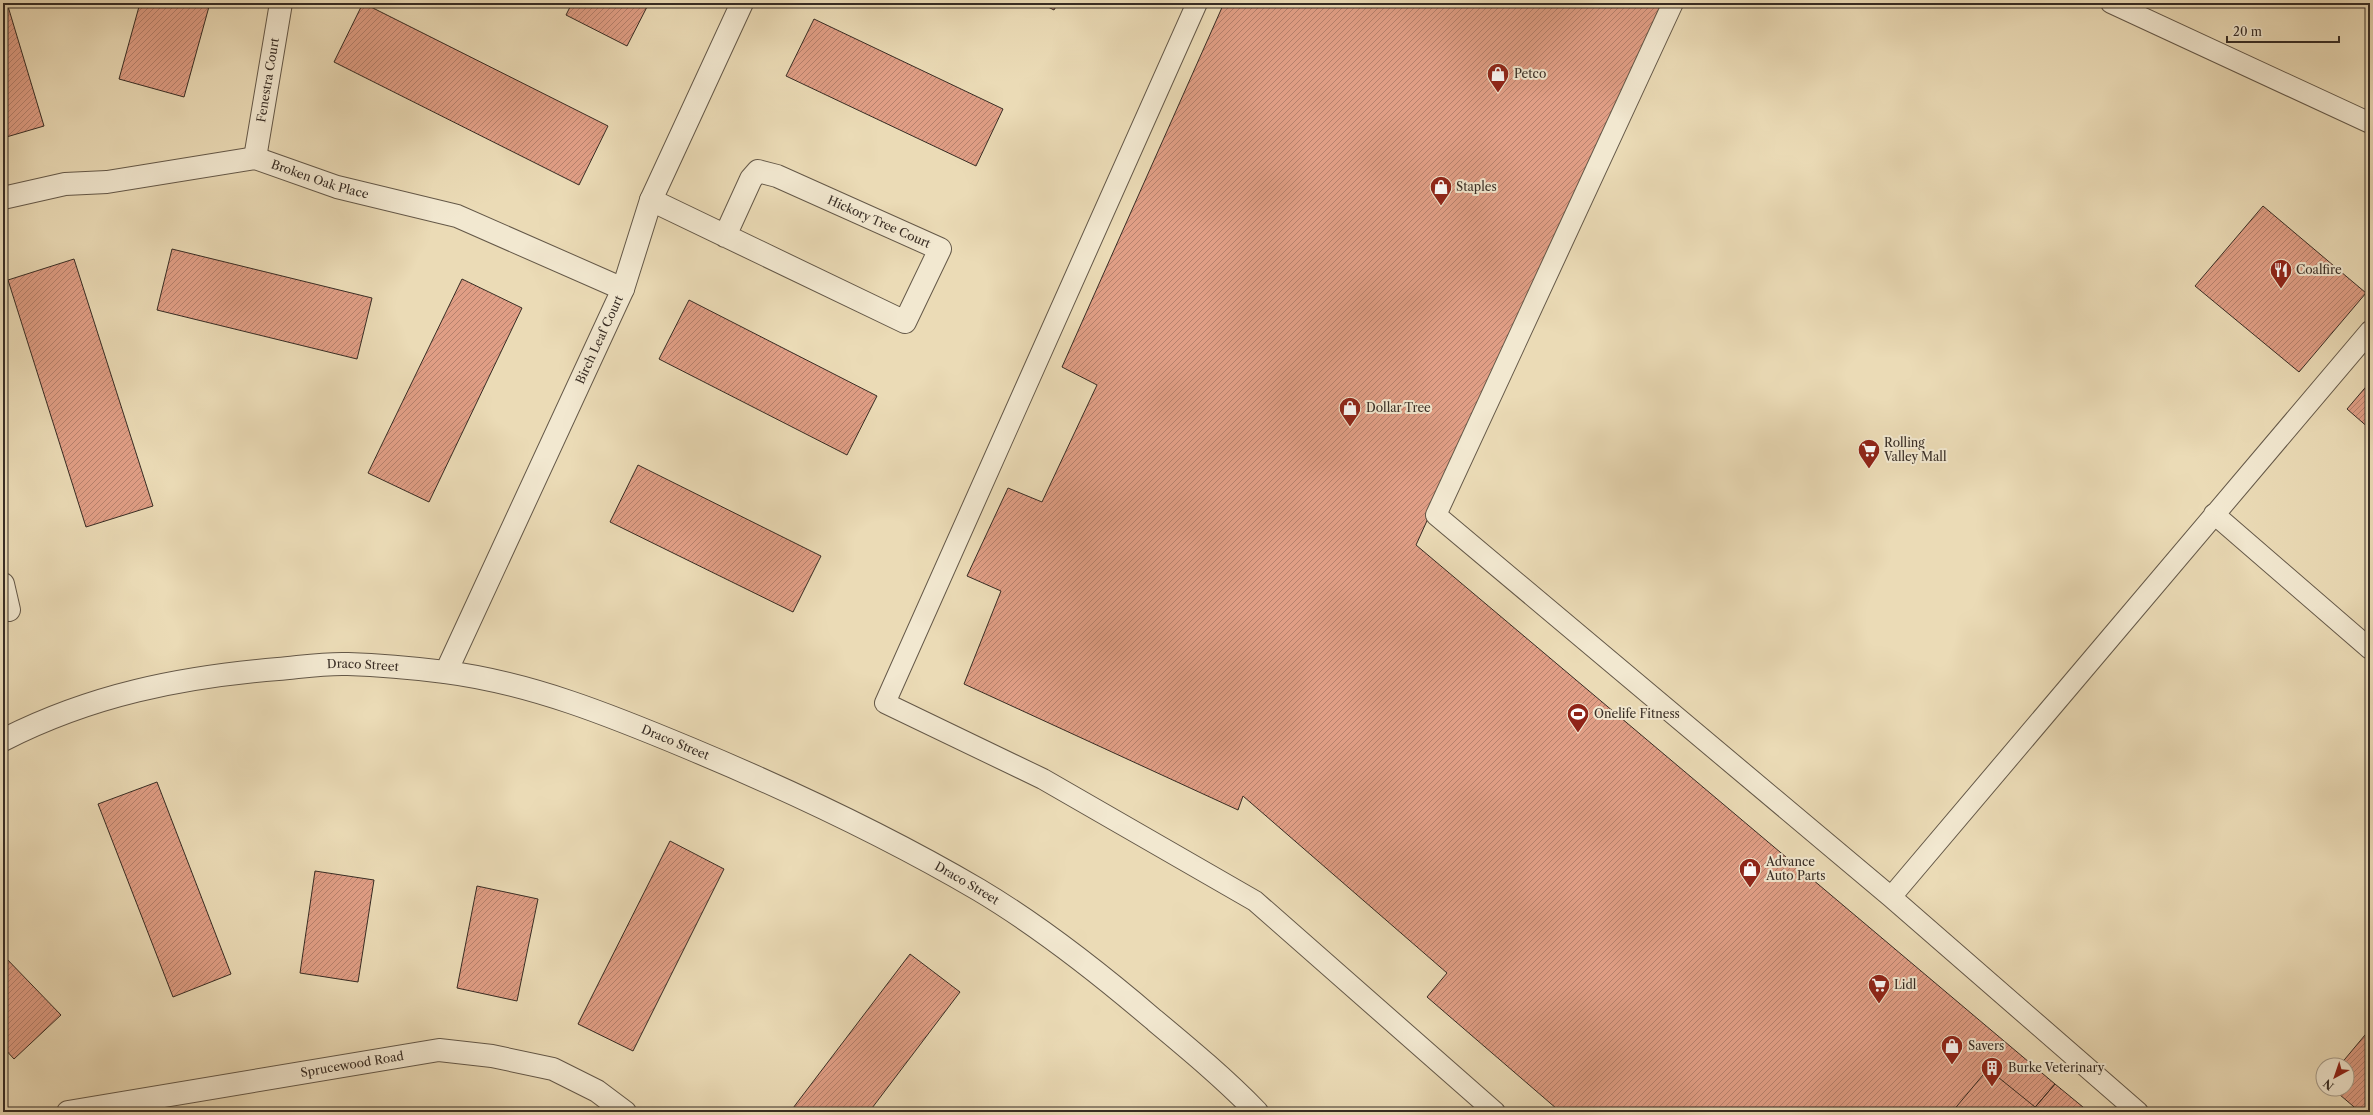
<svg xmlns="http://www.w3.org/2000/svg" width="2373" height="1115" font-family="'Libre Caslon Text',serif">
	<defs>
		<pattern id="building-hatch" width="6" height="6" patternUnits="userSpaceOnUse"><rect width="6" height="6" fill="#e09e85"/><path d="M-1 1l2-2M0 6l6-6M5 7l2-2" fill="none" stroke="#b6816d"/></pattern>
	</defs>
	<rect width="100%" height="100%" fill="#ebdbb6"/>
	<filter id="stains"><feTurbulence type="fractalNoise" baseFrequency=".005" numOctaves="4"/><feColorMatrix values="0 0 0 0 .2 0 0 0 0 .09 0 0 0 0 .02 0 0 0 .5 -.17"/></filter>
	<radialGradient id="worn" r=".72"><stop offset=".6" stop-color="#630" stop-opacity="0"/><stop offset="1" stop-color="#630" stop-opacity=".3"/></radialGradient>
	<path fill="url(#building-hatch)" stroke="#372c24" d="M3 3H7L44 126 3 138Z
		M140 3H210L184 97 119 79Z
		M363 3 608 126 579 185 334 62Z
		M572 3H649L627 46 566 15Z
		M1040 3H1058L1054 10Z
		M1224 3H1662L1416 545 2055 1084 2031 1112H1555L1557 1109 1427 997 1447 973 1243 796 1238 810 964 684 1001 591 967 576 1008 488 1042 502 1097 385 1062 367Z
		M814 19 1003 109 976 166 786 76Z
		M2263 206 2366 293 2299 372 2195 286Z
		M172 249 372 298 357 359 157 310Z
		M74 259 153 506 86 527 8 280Z
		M462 279 522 308 429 502 368 473Z
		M689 300 877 396 847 455 659 359Z
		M2370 382V429L2347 409Z
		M638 465 821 556 793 612 610 522Z
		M157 782 231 974 173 997 98 804Z
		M670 841 724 869 633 1051 578 1024Z
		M315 871 374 880 358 982 300 973Z
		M477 886 538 899 517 1001 457 988Z
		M910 954 960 992 869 1112H790Z
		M3 955 61 1015 14 1059 3 1047Z
		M2370 1029V1112H2360L2333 1089H2347V1065H2340Z
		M1988 1069 2035 1107 2031 1112H1952Z
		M2055 1084 2089 1112H2031Z"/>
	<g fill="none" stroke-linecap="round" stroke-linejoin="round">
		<g stroke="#645848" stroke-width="22">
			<path id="service" d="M1197 3 885 703 1043 779 1255 901 1495 1112
				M1673 3 1436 515 1891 897 2138 1112
				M2111 3 2370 123
				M2214 514 2370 649
				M1891 897 2370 331"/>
		</g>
		<g stroke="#645848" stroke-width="24">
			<g id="minor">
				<path id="s1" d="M255 158 281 3"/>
				<path id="s2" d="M3 198 65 184 107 182 255 158 337 187 457 216 623 289"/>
				<path d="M651 200 905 322 940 249 777 176 758 171 751 179 725 236"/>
				<path d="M3 584 9 610"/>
				<path id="s3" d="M446 672 623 289 651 200 742 3"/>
				<path id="s4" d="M3 740C91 695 181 677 278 669 301 667 325 663 348 664 380 665 413 668 445 672 531 683 612 716 691 749 789 790 887 836 979 890 1041 927 1098 972 1153 1019 1189 1049 1224 1078 1257 1112"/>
				<path id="s5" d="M68 1112 439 1050 492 1056 553 1069 597 1091 625 1112"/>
			</g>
		</g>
		<use href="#service" stroke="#f2e8d0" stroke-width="20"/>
		<use href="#minor" stroke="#f2e8d0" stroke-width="22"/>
	</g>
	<defs>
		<g id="shop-pin" transform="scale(1.15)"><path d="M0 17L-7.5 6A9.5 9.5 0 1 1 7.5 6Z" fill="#8f2418" stroke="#f2e8d0"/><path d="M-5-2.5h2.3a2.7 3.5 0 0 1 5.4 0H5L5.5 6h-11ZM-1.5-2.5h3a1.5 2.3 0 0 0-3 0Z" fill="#fff"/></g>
		<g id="restaurant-pin" transform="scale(1.15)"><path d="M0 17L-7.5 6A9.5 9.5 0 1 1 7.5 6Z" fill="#8f2418" stroke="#f2e8d0"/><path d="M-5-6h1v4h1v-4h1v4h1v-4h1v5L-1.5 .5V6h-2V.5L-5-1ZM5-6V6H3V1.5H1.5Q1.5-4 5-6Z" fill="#fff"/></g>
		<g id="supermarket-pin" transform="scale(1.15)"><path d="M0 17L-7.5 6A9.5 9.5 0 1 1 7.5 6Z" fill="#8f2418" stroke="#f2e8d0"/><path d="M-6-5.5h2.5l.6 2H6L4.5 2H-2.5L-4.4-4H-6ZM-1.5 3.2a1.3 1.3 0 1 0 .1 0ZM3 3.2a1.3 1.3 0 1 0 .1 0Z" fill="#fff"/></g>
		<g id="stadium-pin" transform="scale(1.15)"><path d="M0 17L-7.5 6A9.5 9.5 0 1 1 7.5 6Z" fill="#8f2418" stroke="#f2e8d0"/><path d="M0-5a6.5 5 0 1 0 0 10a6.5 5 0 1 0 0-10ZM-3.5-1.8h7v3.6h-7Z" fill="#fff"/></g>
		<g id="building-pin" transform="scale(1.15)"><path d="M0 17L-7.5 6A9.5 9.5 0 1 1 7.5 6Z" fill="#8f2418" stroke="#f2e8d0"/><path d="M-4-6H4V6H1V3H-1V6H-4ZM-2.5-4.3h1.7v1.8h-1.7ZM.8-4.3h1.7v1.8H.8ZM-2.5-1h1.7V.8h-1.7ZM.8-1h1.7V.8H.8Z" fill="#fff"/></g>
	</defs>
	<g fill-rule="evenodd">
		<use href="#shop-pin" x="1498" y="74"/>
		<use href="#shop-pin" x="1441" y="187"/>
		<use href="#restaurant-pin" x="2281" y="270"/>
		<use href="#shop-pin" x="1350" y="408"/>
		<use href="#supermarket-pin" x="1869" y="450"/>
		<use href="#stadium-pin" x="1578" y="714"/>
		<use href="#shop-pin" x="1750" y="869"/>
		<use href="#supermarket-pin" x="1879" y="985"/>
		<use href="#shop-pin" x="1952" y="1046"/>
		<use href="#building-pin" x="1992" y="1068"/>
	</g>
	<g text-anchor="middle" stroke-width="4" stroke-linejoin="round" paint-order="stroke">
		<g font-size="12" fill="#372c24" stroke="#f2e8d0" text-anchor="start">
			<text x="1514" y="78">Petco</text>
			<text x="1456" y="191">Staples</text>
			<text x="2296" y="274">Coalfire</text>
			<text x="1366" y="412">Dollar Tree</text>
			<text x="1884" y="447">Rolling<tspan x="1884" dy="14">Valley Mall</tspan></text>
			<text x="1594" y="718">Onelife Fitness</text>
			<text x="1766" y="866">Advance<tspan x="1766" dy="14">Auto Parts</tspan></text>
			<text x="1894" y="989">Lidl</text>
			<text x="1968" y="1050">Savers</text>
			<text x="2008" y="1072">Burke Veterinary</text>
		</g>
		<g font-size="12" fill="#372c24" stroke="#f2e8d0">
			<text dy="4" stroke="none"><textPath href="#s1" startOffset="79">Fenestra Court</textPath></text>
			<text dy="4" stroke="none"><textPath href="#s2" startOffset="324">Broken Oak Place</textPath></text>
			<text transform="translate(879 222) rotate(24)" y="4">Hickory Tree Court</text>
			<text dy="4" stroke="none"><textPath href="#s3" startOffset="366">Birch Leaf Court</textPath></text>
			<text dy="4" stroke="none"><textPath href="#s4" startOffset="371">Draco Street</textPath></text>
			<text dy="4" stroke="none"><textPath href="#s4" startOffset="695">Draco Street</textPath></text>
			<text dy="4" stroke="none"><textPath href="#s4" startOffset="1019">Draco Street</textPath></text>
			<text dy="4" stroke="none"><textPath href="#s5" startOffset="288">Sprucewood Road</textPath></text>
		</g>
	</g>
	<rect width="2373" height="1115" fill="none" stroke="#ebdbb6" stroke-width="16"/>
	<rect x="4" y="4" width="2365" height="1107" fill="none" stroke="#372c24" stroke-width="2"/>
	<rect x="8" y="8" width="2357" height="1099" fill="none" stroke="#372c24"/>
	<g transform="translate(2335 1077) rotate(220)"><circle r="19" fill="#f2e8d0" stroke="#a79d8b"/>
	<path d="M0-3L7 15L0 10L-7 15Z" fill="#8f2418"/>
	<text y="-6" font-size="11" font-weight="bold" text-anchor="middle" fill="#372c24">N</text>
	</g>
	<path d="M2227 36v6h112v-6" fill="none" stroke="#372c24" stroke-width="2"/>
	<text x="2233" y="36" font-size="12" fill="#372c24" stroke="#f2e8d0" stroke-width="3" paint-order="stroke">20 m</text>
	<rect width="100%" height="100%" filter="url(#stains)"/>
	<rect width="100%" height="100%" fill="url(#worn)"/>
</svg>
